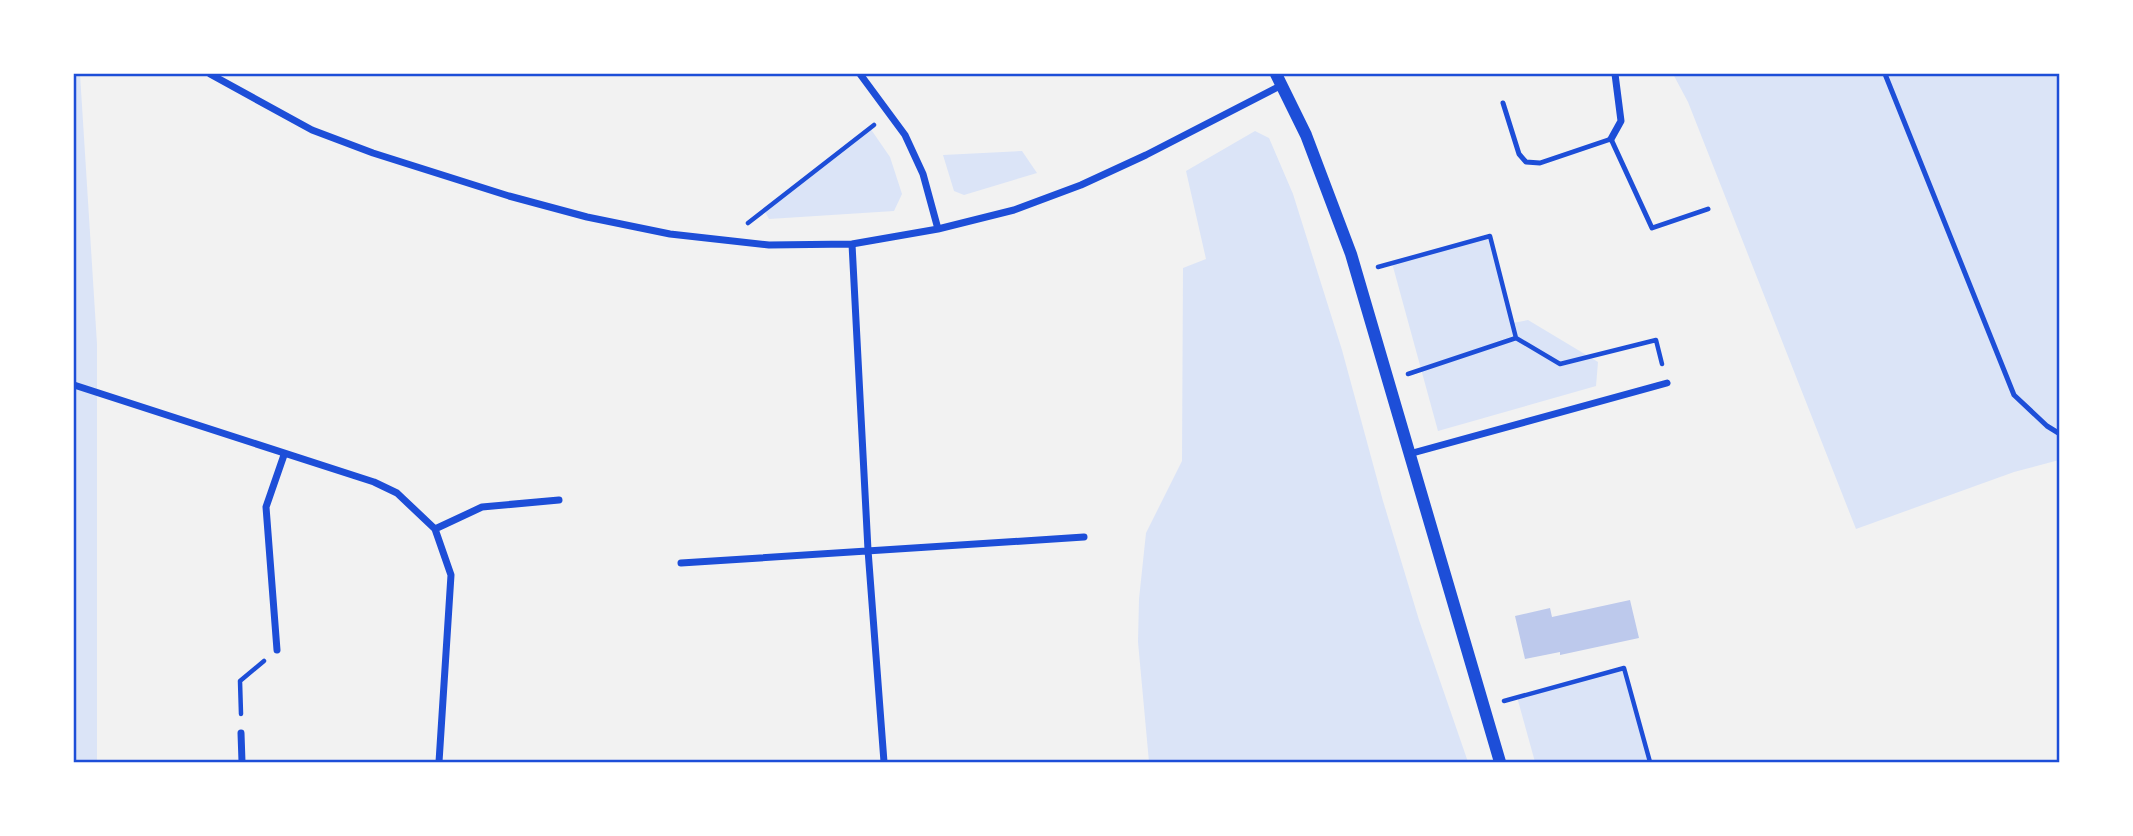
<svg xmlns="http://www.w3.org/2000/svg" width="2133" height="836" font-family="Helvetica,sans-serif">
	<rect width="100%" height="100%" fill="#f2f2f2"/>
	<path fill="#dbe4f7" d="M74 74H80L97 344V762H74Z
		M1673 74H2059V460L2014 472 1856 529 1688 102Z
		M870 128 890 157 902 194 894 211 769 219 764 210Z
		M1255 131 1269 138 1293 194 1342 350 1383 501 1419 620 1468 762H1149L1138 642 1139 599 1146 533 1182 461 1183 268 1206 259 1186 171Z
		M1022 151 1037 173 964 195 954 191 943 155Z
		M1490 236 1513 323 1528 320 1598 362 1596 386 1438 431 1392 263Z
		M1624 668 1650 762H1535L1517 697Z"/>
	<path fill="#bdc9ec" d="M1630 600 1639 638 1560 655V652L1525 659 1515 616 1550 608 1552 617Z"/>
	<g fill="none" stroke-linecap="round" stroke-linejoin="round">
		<path stroke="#1d4ed8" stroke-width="4.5" d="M748 223 874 125
			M1378 267 1490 236 1516 338 1560 364 1656 340 1662 364
			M1408 374 1516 338
			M1504 701 1624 668 1650 762
			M241 714 240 681 264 661"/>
		<path stroke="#1d4ed8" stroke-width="5" d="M1885 74 2014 395 2047 426 2060 434
			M1503 103 1519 154 1526 162 1540 163 1611 139 1652 228 1708 209"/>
		<path stroke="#1d4ed8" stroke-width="7" d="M210 74 312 130 373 153 509 196 587 217 670 234 769 245 852 244 938 229 1014 210 1081 185 1146 155 1282 85
			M860 74 905 135 923 174 938 229
			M1611 139 1621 121 1615 74
			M852 244 868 550 884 762
			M74 385 374 482 397 493 435 529 451 575 439 762
			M1409 454 1667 383
			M435 529 482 507 559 500
			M681 563 1084 537
			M277 650 266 507 284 455
			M241 733 242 762"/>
		<path stroke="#1d4ed8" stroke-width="12" d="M1276 74 1306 135 1351 254 1500 762"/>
	</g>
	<rect width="2133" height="836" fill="none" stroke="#ffffff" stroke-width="150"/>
	<rect x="75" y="75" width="1983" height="686" fill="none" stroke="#1d4ed8" stroke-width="2.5"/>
</svg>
